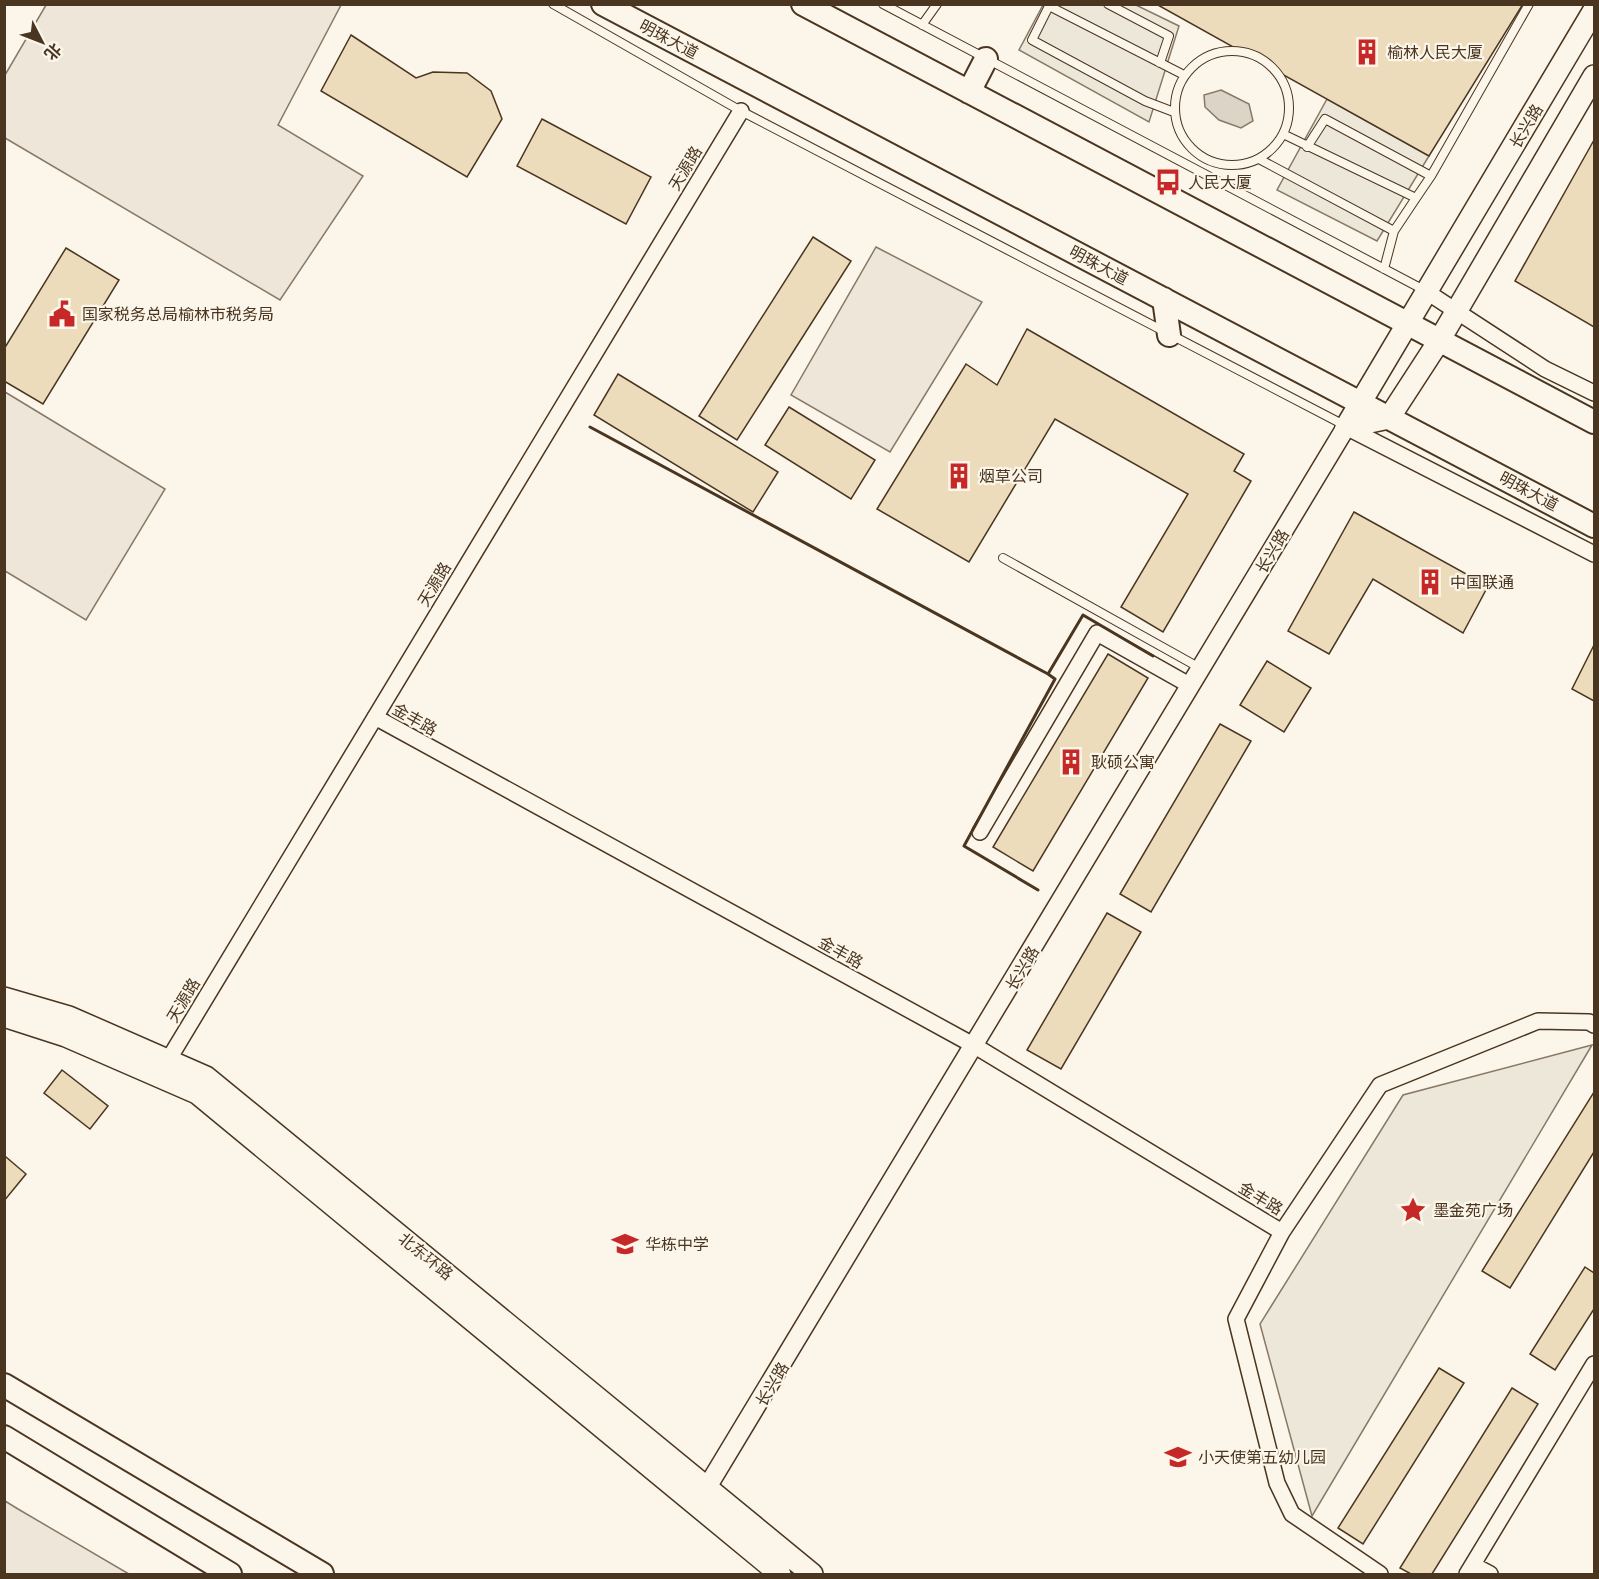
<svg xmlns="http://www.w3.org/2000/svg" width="1599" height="1579" font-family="Arial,'Noto Sans SC',sans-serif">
	<rect width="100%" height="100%" fill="#fbf6e9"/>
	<path fill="#ede6d9" stroke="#887966" stroke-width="1.5" d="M46 5H341L278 125 363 176 280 300 5 138V75Z
		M876 247 982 302 890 452 791 395Z
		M5 392 165 489 86 620 5 571Z
		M5 1501 18 1509 129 1574H5Z"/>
	<path fill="#ede7d9" stroke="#887966" stroke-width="1.5" d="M1043 5H1136L1179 26 1149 122 1019 50Z
		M1327 99 1429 156 1377 241 1277 190Z
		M1592 1045 1312 1516 1260 1324 1403 1095Z"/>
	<path fill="#dcd4c6" stroke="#887966" stroke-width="1.5" d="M1221 90 1249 104 1253 121 1241 128 1219 120 1205 107 1204 95Z"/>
	<path fill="#ecdcbc" stroke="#4a3520" stroke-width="1.5" d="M1156 4H1523L1429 156Z
		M351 35 416 78 433 72 467 73 491 91 502 119 467 177 321 91Z
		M542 119 651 177 626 224 517 166Z
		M1594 140V327L1515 281Z
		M813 237 851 261 737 440 699 416Z
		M66 248 119 280 43 404 4 381V349Z
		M1027 329 1244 454 1234 471 1251 481 1163 632 1121 607 1188 494 1055 419 969 562 877 509 966 364 997 385Z
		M618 374 778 472 753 512 594 415Z
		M789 407 875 460 851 499 765 445Z
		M1354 512 1488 586 1463 633 1373 579 1329 654 1288 631Z
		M1594 645V701L1572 689Z
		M1108 654 1148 678 1033 871 993 847Z
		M1267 661 1311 688 1284 732 1240 705Z
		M1220 724 1251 741 1151 912 1120 894Z
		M1107 913 1141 932 1061 1069 1027 1050Z
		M62 1070 108 1106 90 1129 44 1093Z
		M1594 1092V1152L1510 1288 1482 1271Z
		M6 1157 26 1174 4 1201V1159Z
		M1585 1267 1594 1273V1309L1555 1370 1530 1354Z
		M1439 1368 1464 1383 1363 1544 1338 1528Z
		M1512 1388 1538 1404 1432 1574H1411L1400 1568Z"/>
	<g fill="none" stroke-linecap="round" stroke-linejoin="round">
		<g stroke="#4a3520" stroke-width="10">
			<path id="service" d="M553 4 741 111 1346 426
				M883 4 1426 291
				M1108 4 1169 36 1160 63
				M922 25 937 4
				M1175 108a57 57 0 1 1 114 0a57 57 0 1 1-114 0Z
				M1174 112 1145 101 1032 40 1049 6 1184 75
				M1283 134 1416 198 1394 231 1384 269
				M1307 147 1325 119 1431 176 1416 198
				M1259 159 1394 231
				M1431 176 1529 4
				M1003 558 1200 668"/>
		</g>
		<g stroke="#4a3520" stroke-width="18">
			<path id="minor" d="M1427 292 1545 369 1594 393
				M1346 427 1594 554
				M375 717 975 1046 1282 1232
				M980 832 1097 633 1191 686
				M164 1067 741 111
				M1473 1565 1490 1574
				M1380 1574 1292 1514 1277 1483 1236 1319 1282 1232 1380 1085 1538 1021 1589 1022 1594 1025
				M1467 1574 1594 1364"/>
		</g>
		<g stroke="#4a3520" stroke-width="21">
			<path id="tertiary" d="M700 1499 1346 427"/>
		</g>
		<g stroke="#4a3520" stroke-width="24">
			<path id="secondary" d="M1346 427 1594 10
				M1346 427 1389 418 1439 341 1594 76
				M4 998 69 1017 206 1077 812 1574
				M4 1016 66 1036 197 1093 780 1574"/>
		</g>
		<g stroke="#4a3520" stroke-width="26">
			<path id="primary" d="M603 4 1594 526
				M803 4 1594 422
				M969 92 986 59
				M1164 299 1169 335
				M4 1385 322 1574
				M4 1437 230 1574"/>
		</g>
		<use href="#service" stroke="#fbf6e9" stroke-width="8"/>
		<use href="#minor" stroke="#fbf6e9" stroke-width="15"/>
		<use href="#tertiary" stroke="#fbf6e9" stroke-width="18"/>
		<use href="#secondary" stroke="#fbf6e9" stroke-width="21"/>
		<use href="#primary" stroke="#fbf6e9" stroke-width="22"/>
		<path stroke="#4a3520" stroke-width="3" d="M590 427 1048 674
			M1038 890 964 846 1055 679 1048 674 1083 615 1153 656"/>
	</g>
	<defs>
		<g id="building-bare" transform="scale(2.07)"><path d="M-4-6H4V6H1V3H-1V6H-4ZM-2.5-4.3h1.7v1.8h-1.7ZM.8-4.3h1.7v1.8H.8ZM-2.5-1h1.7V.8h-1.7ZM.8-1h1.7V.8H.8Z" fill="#c62828" stroke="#fbf6e9" stroke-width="2.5" paint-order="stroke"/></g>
		<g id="bus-bare" transform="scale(2.07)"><path d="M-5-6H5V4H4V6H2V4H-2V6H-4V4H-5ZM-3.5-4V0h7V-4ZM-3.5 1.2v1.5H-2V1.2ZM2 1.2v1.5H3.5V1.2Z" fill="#c62828" stroke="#fbf6e9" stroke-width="2.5" paint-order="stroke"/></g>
		<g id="civic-bare" transform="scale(2.07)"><path d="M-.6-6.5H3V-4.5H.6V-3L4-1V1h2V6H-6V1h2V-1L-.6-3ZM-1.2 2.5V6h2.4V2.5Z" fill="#c62828" stroke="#fbf6e9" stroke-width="2.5" paint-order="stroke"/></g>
		<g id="sight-bare" transform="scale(2.07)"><path d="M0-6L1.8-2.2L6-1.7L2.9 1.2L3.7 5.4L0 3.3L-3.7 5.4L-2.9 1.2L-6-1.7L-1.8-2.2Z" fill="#c62828" stroke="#fbf6e9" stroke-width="2.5" paint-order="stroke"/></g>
		<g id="school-bare" transform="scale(2.07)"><path d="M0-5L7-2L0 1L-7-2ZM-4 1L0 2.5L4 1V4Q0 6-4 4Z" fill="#c62828" stroke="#fbf6e9" stroke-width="2.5" paint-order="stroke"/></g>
	</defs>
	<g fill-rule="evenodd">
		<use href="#building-bare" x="1367" y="52"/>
		<use href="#bus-bare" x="1168" y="182"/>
		<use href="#civic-bare" x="62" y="314"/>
		<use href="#building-bare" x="959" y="476"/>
		<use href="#building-bare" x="1430" y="582"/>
		<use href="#building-bare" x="1071" y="762"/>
		<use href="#sight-bare" x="1413" y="1210"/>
		<use href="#school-bare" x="625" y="1244"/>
		<use href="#school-bare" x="1178" y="1457"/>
	</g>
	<g text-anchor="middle" stroke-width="4.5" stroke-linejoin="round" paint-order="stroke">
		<g font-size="16" fill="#4a3520" stroke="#fbf6e9">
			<text transform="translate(669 39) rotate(28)" y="6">明珠大道</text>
			<text transform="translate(1526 126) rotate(-59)" y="6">长兴路</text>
			<text transform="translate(685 168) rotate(-59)" y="6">天源路</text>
			<text transform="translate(1099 265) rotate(28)" y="6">明珠大道</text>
			<text transform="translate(1529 491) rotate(28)" y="6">明珠大道</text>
			<text transform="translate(1272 551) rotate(-59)" y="6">长兴路</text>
			<text transform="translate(434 584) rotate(-59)" y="6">天源路</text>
			<text transform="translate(415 719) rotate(29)" y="6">金丰路</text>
			<text transform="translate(841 952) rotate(29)" y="6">金丰路</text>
			<text transform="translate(1022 968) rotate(-59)" y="6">长兴路</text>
			<text transform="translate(183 1000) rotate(-59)" y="6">天源路</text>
			<text transform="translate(1261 1198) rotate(31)" y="6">金丰路</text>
			<text transform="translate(426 1256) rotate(39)" y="6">北东环路</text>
			<text transform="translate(772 1384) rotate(-59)" y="6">长兴路</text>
		</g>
		<g font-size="16" fill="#4a3520" stroke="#fbf6e9" text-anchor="start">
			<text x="1387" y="58">榆林人民大厦</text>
			<text x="1188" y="188">人民大厦</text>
			<text x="82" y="320">国家税务总局榆林市税务局</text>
			<text x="979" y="482">烟草公司</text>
			<text x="1450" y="588">中国联通</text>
			<text x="1091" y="768">耿硕公寓</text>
			<text x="1433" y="1216">墨金苑广场</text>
			<text x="645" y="1250">华栋中学</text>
			<text x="1198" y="1463">小天使第五幼儿园</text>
		</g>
	</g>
	<rect width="1599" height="1579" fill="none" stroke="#4a3520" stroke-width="12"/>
	<g transform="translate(42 42) rotate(132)" stroke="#fbf6e9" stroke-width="4.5" paint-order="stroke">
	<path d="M0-4.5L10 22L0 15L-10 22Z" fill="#4a3520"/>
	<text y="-9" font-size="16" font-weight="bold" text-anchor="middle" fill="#4a3520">北</text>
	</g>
</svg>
